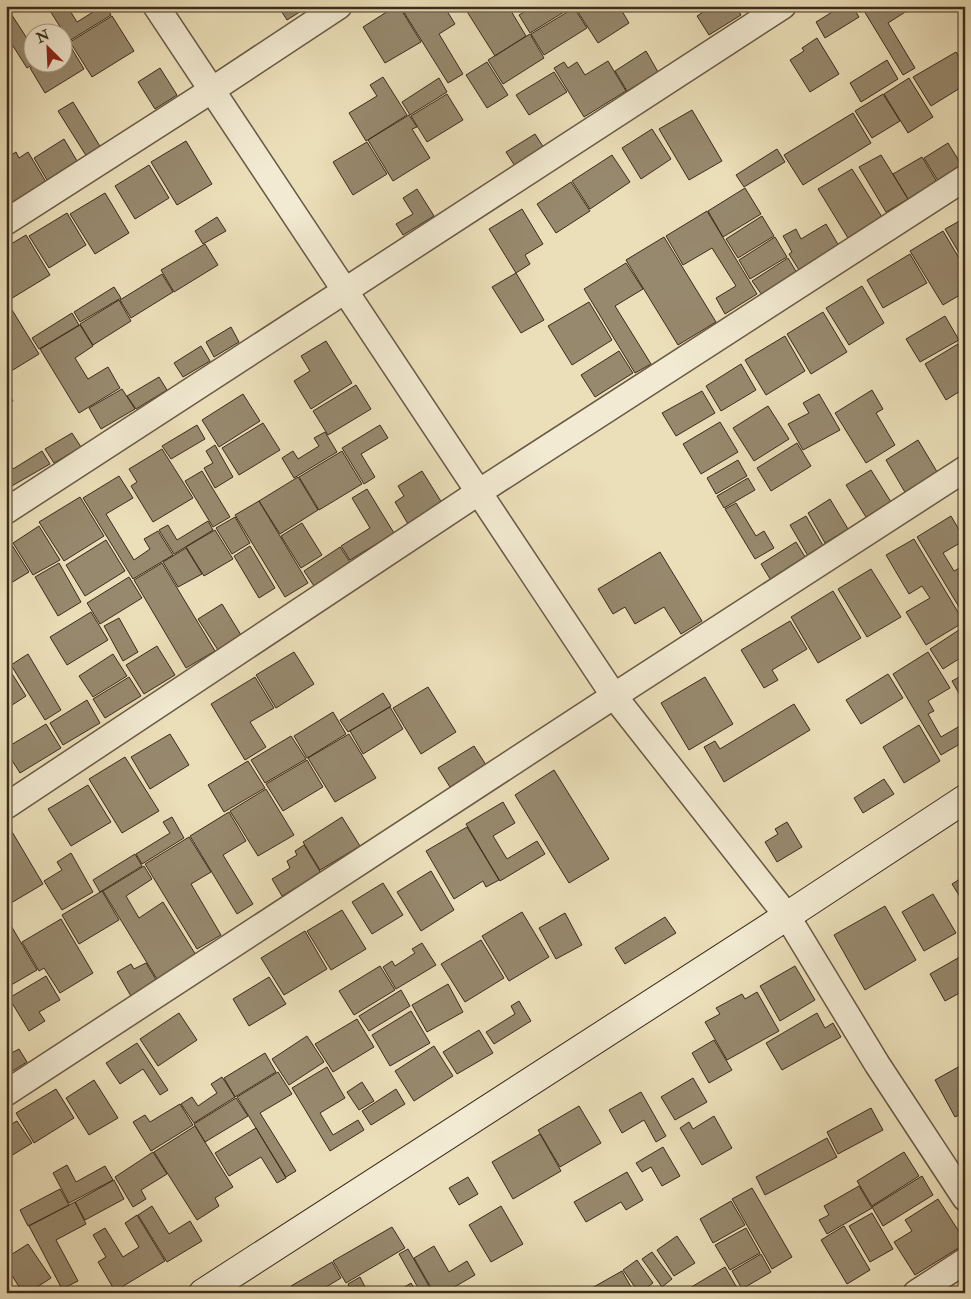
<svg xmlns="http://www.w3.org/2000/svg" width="971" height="1299" font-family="'IM FELL Double Pica',serif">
	<rect width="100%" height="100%" fill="#ebdfb9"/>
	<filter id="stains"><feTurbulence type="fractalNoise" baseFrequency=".004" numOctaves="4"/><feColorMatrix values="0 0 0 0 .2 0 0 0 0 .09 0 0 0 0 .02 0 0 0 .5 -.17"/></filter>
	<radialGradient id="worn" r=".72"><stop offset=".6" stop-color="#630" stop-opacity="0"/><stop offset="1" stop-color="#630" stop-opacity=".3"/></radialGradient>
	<path fill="#97896e" stroke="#3c2c1c" d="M6 6 30 43 32 42V62H37L27 68 6 35Z
		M47 6H67L77 22 103 6H106L111 15 69 41Z
		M278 6H309L287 20Z
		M396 6H399L421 42 385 63 363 27Z
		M400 6H444L455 24 439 34 463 74 448 83Z
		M473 6H508L526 36 495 56 466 10Z
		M534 6H571L572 7 530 33 519 15Z
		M581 6H619L629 23 598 43 576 9Z
		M713 6H736L741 15 709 35 697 16Z
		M744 6H757V7L748 13Z
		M842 6H852L859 17 825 38 816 22Z
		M861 6H908L910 9 888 23 915 68 903 75Z
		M574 8 587 28 544 55 531 34Z
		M112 16 134 51 92 77 70 42Z
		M530 34 544 58 503 84 488 60Z
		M817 38 839 74 810 92 790 60 804 51 802 48Z
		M69 44 84 69 45 93 30 68 39 62H62V48Z
		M646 51 658 72 627 91 615 71Z
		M956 52 965 66V85L931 106 913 77Z
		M887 60 898 79 861 102 850 83Z
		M608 61 626 91 584 117 554 68 564 62 568 68 577 62 585 75Z
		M487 62 508 95 487 108 466 75Z
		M160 68 177 95 155 109 138 82Z
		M554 72 567 92 529 115 516 95Z
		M383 77 407 115 366 141 349 113 377 96 370 85Z
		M439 78 447 92 410 115 402 102Z
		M909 78 933 117 908 133 884 94Z
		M447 94 463 120 427 142 411 116Z
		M883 94 900 121 872 138 855 111Z
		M73 102 101 148 87 157 58 111Z
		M692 110 722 161 689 180 659 129Z
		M853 113 871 143 803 185 784 155Z
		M409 115 417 127 412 129 430 158 393 181 368 140Z
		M652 129 671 159 641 179 622 148Z
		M535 134 544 148 515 166 506 152Z
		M64 139 77 161 47 180 34 158Z
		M186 141 212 184 177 205 151 162Z
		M367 142 387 174 353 195 333 162Z
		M948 143 964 169 940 184 924 158Z
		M777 149 785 162 744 187 736 175Z
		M16 152 19 158 28 152 46 182 6 206V166L8 165 6 162V158Z
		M612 155 630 182 590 209 572 181Z
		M881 155 908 199 886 212 859 167Z
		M922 157 937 182 908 199 893 174Z
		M149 165 169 198 135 219 115 186Z
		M852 169 882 217 848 238 818 189Z
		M571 182 590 211 556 233 537 204Z
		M745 188 761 214 723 237 708 211Z
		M417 189 434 216 403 235 396 224 413 214 403 198Z
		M105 193 129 233 95 254 70 214Z
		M522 209 543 244 525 255 530 264 516 273 489 229Z
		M707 211 757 294 725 314 716 298 736 286 712 248 683 265 666 236Z
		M67 213 86 245 49 268 29 236Z
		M762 216 774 236 738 258 726 239Z
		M217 217 226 231 203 244 195 231Z
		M965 218V263L945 229Z
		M826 224 839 246 799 270 789 254 792 252 783 236 796 229 801 239Z
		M943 231 965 268V292L943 305 910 251Z
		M26 235 50 275 9 300 6 295V247Z
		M664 237 716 322 678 345 626 260Z
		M775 237 787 257 750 279 739 260Z
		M205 244 218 265 174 292 161 270Z
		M910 254 927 283 883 308 867 280Z
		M788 258 797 273 762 295 752 281Z
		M626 263 643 289 615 306 651 364 635 373 584 289Z
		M516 273 544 320 521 333 492 287Z
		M162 274 173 292 131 318 120 300Z
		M862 286 884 323 849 345 826 308Z
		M114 287 121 298 80 322 74 312Z
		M6 300 39 354 8 373 6 370Z
		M119 300 131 321 93 345 80 324Z
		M589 302 612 340 572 365 548 326Z
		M823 312 847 352 811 374 787 334Z
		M72 313 79 325 39 349 32 338Z
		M945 316 959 340 920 362 906 339Z
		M80 325 93 346 75 358 88 379 108 367 120 388 79 413 40 349Z
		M231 327 239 342 214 357 206 342Z
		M785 336 805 371 766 395 745 360Z
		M326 341 352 383 311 409 294 381 310 371 301 356Z
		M958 344 965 355V388L946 400 925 364Z
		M201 346 210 361 183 377 174 363Z
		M619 351 633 373 595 397 581 375Z
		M741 364 756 390 721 411 706 386Z
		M159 377 167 390 136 409 127 396Z
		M356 385 371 409 328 435 313 411Z
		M122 389 135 409 101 429 89 408Z
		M6 390 13 401 6 406Z
		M872 390 883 409 876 413 895 445 866 463 835 413Z
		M702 391 715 413 676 436 662 413Z
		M243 394 260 421 219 447 202 420Z
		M819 394 840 430 803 450 788 424 809 413 803 403Z
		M768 406 789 439 754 461 733 428Z
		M720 422 738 452 701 474 683 444Z
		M263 423 280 450 239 475 222 448Z
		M197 425 205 439 171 459 162 446Z
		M380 425 388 438 361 454 375 477 364 484 342 448Z
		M325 432 337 452 294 478 282 458 293 451 298 459 319 446 314 438Z
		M72 433 81 447 54 463 45 449Z
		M918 440 942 480 909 499 886 460Z
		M797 443 811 466 771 491 757 468Z
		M215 445 233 477 215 488 204 468 213 463 206 451Z
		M162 449 193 498 153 522 131 486 137 482 129 469Z
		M42 451 50 464 10 487 6 481V458L13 469Z
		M342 451 362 484 319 510 299 477Z
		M738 460 747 476 716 494 707 478Z
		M871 470 891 502 866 517 846 485Z
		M202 471 230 517 213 527 185 481Z
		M422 471 442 503 408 524 395 502 404 496 398 486Z
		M119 476 133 498 106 514 134 560 150 549 144 539 158 531 173 555 133 579 83 498Z
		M298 477 318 510 280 534 259 501Z
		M748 478 755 490 724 508 717 496Z
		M367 489 394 533 350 560 341 546 370 528 352 498Z
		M80 497 104 536 64 561 39 522Z
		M830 499 848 529 825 543 808 513Z
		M259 501 308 583 285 597 235 515Z
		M736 503 756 536 764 531 774 548 755 559 725 509Z
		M806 516 824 547 808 556 790 525Z
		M951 516 965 540 943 553 954 571 965 565V617L917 537Z
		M235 517 250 543 232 554 216 528Z
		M208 521 213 530 174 554 159 530 168 525 177 540Z
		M302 523 322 555 301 568 281 536Z
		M39 526 60 560 33 575 13 543Z
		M215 530 233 559 204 576 186 547Z
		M914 539 964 622 926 645 906 612 930 598 922 586 909 594 886 555Z
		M106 540 125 571 85 596 66 565Z
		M796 542 807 560 772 582 761 564Z
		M12 545 29 572 6 586V548Z
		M250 546 275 588 259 598 234 556Z
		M340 547 350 562 314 586 304 571Z
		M186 548 202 574 178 587 163 562Z
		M660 552 702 621 681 634 664 607 635 624 625 607 613 614 598 589Z
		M59 563 81 602 58 616 35 577Z
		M162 563 215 651 186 668 134 580Z
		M871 569 901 617 867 637 838 589Z
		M129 577 142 598 100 624 87 603Z
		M833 591 861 638 818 663 791 617Z
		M222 604 241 635 218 650 198 619Z
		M91 612 108 640 67 665 50 637Z
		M119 618 138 652 123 661 104 626Z
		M790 621 807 649 772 670 778 680 764 688 741 650Z
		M965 626V655L943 669 930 649Z
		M157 646 175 675 144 694 126 665Z
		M294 652 314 684 276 708 256 675Z
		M928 652 950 688 928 701 934 711 928 714 941 737 965 723V741L941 755 893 674Z
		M28 654 61 710 45 720 11 665Z
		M113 654 127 676 93 697 79 676Z
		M9 669 26 696 6 709V671Z
		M888 674 903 698 861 724 846 700Z
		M965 674V704L952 681Z
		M129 677 141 696 105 718 93 699Z
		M255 677 274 708 250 722 266 747 245 760 211 704Z
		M705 677 733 724 689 750 661 703Z
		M428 687 456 732 421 754 393 708Z
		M383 693 391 706 348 732 340 720Z
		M87 700 100 723 63 745 50 723Z
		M794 704 810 730 724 782 704 747 715 741 720 749Z
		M390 707 403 729 363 754 350 731Z
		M333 712 346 734 307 758 294 736Z
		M46 724 61 748 20 773 6 751V748Z
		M919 725 940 761 904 783 883 747Z
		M170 734 189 765 150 789 131 757Z
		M349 734 376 778 335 802 308 758Z
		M291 736 306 759 265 783 251 760Z
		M474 746 486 765 450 787 438 768Z
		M125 757 159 811 122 833 89 779Z
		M307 760 323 787 283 811 266 784Z
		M248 761 265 788 224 812 208 785Z
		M554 770 609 859 569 883 515 795Z
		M884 779 894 794 863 813 854 798Z
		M88 785 111 822 71 846 48 809Z
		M266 789 294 835 258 856 230 811Z
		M503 802 515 823 493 836 507 859 537 841 545 854 500 881 466 824Z
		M229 812 246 841 223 855 253 904 237 914 190 836Z
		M172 817 184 838 142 864 136 854 170 833 163 822Z
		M342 817 360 846 320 870 303 842Z
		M787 822 802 847 777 862 765 842 778 834 775 829Z
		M467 827 499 880 486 887 483 881 454 899 426 851Z
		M11 830 43 884 6 906V833Z
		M189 837 211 872 191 884 221 935 197 949 145 864Z
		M304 845 321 873 282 896 272 879 290 868 287 861 297 855 295 851Z
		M71 853 93 892 62 910 44 881 62 870 57 862Z
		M135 854 142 866 100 892 93 880Z
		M144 866 152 879 126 896 139 918 163 902 199 960 160 984 103 891Z
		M431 871 454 910 421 931 397 892Z
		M965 876V905L952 884Z
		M383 883 403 915 372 934 352 902Z
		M102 891 119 920 79 944 62 915Z
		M933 894 956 933 924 951 902 912Z
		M885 906 916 960 865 990 834 935Z
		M342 910 366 949 331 970 307 931Z
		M522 912 549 957 509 981 482 936Z
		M565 913 582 945 556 959 539 928Z
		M6 917 37 970 6 988Z
		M665 917 676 933 625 964 615 948Z
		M61 919 93 973 60 993 44 968 39 971 22 942Z
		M305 931 327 969 284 995 261 958Z
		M481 940 504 978 465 1002 441 964Z
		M422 943 436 965 396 989 383 967 392 961 395 966 415 953 412 949Z
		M965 954V990L945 1001 930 974Z
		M146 963 158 983 132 998 117 972 131 964 134 969Z
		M380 966 395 990 354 1015 339 991Z
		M795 966 815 1000 780 1021 760 986Z
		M46 976 60 1000 39 1012 45 1021 29 1031 9 998Z
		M269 977 286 1004 249 1026 233 999Z
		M448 984 463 1012 427 1032 412 1005Z
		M401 990 410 1006 369 1031 359 1016Z
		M757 992 779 1031 727 1060 705 1022 720 1014 716 1008 742 994 745 999Z
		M519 1001 531 1021 494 1044 486 1032 515 1014 511 1006Z
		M411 1011 430 1043 390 1066 372 1035Z
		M179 1013 197 1040 158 1066 140 1039Z
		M817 1013 825 1028 833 1023 841 1037 782 1070 766 1043Z
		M357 1019 374 1047 333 1072 315 1044Z
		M479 1030 493 1053 457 1074 443 1052Z
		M307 1036 324 1062 289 1085 272 1059Z
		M714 1040 732 1070 709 1083 692 1053Z
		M137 1043 168 1090 160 1095 143 1069 120 1084 106 1063Z
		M434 1046 453 1076 414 1101 395 1071Z
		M19 1049 27 1062 6 1075V1056Z
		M265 1053 276 1072 235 1097 224 1078Z
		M962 1065 965 1071V1112L955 1117 935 1080Z
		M327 1067 345 1098 320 1113 333 1135 358 1120 364 1130 330 1151 292 1088Z
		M278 1072 292 1094 260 1113 296 1171 286 1177 237 1097Z
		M222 1077 235 1097 194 1123 181 1104 192 1097 198 1106 217 1093 211 1084Z
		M693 1078 707 1102 675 1120 661 1097Z
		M94 1080 118 1118 89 1135 66 1098Z
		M362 1082 374 1101 359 1110 347 1092Z
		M56 1089 74 1118 34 1143 16 1113Z
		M396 1089 405 1104 371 1125 362 1111Z
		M641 1092 666 1136 656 1142 644 1120 622 1133 609 1110Z
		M236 1098 248 1116 205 1142 194 1124Z
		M180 1104 193 1125 151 1151 133 1122 145 1115 150 1122Z
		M579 1106 601 1143 560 1167 538 1130Z
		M871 1108 883 1130 838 1154 827 1132Z
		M714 1116 732 1148 702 1165 680 1128 689 1122 693 1129Z
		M17 1121 32 1143 6 1159V1127Z
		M195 1126 233 1187 215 1198 219 1206 197 1220 154 1152Z
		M256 1128 286 1178 277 1183 261 1157 229 1176 215 1153Z
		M540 1134 561 1171 513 1199 492 1162Z
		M827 1138 837 1157 765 1195 756 1177Z
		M663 1147 680 1176 662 1186 651 1167 642 1172 636 1163Z
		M153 1152 167 1174 141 1190 146 1199 133 1207 115 1177Z
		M904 1152 919 1176 872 1206 857 1181Z
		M67 1165 76 1182 105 1166 113 1180 69 1203 53 1173Z
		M627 1172 643 1200 626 1210 621 1202 586 1222 574 1202Z
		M922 1176 933 1195 883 1226 872 1207Z
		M468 1177 478 1194 459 1205 449 1188Z
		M114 1180 124 1199 85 1220 75 1202Z
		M859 1186 872 1208 827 1234 819 1220 829 1215 824 1206Z
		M752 1188 792 1257 772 1269 732 1199Z
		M60 1189 69 1205 28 1226 20 1210Z
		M938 1199 965 1241V1244L915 1275 894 1242 912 1231 905 1220Z
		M731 1201 745 1225 713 1243 700 1219Z
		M75 1202 86 1224 56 1240 78 1281 62 1289 29 1226Z
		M152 1206 169 1234 190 1221 202 1241 167 1262 138 1215Z
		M501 1206 523 1244 491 1262 469 1225Z
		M872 1213 893 1249 870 1262 849 1226Z
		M137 1215 165 1261 115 1291 98 1262 106 1257 93 1235 105 1228 123 1257 139 1247 125 1223Z
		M844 1226 870 1270 847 1284 821 1240Z
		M392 1227 405 1248 346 1283 333 1261Z
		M746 1228 760 1253 730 1270 715 1245Z
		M677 1236 695 1263 674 1276 657 1250Z
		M28 1244 51 1278 28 1293H23L6 1266V1258Z
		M434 1246 449 1272 467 1261 475 1275 444 1293H434L414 1258Z
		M408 1249 433 1293H421L399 1254Z
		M652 1252 672 1279 662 1287 642 1259Z
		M761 1254 771 1272 742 1289 732 1271Z
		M637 1260 653 1283 639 1293 623 1270Z
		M332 1262 341 1278 316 1293H295L291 1286Z
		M725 1267 740 1293H683V1292Z
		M622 1271 631 1287 621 1293H583Z
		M360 1277 368 1293H352L348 1284Z
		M411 1283 417 1293H395Z"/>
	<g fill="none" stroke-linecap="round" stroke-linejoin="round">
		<g stroke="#685943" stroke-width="28">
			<path id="street" d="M156 6 614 696 787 916 877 1064 965 1198
				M6 222 212 90 339 6
				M6 511 783 6
				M6 806 479 492 965 178
				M6 1093 614 696 965 469
				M916 1293 965 1261"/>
		</g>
		<g stroke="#3c2c1c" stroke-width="30">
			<path id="secondary" d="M203 1293 787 916 965 799"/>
		</g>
		<use href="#street" stroke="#f2ead2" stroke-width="25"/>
		<use href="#secondary" stroke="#f2ead2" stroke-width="28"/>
	</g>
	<rect width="971" height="1299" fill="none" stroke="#ebdfb9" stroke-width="25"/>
	<rect x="8" y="8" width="956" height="1284" fill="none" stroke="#3c2c1c" stroke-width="2.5"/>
	<rect x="12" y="12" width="946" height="1274" fill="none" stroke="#3c2c1c"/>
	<g transform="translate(48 48) rotate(336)"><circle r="24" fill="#f2ead2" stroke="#a99e89"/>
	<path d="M0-4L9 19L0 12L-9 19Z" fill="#8f2418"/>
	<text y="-8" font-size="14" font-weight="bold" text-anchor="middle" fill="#3c2c1c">N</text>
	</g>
	<rect width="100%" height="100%" filter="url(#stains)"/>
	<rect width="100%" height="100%" fill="url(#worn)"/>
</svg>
